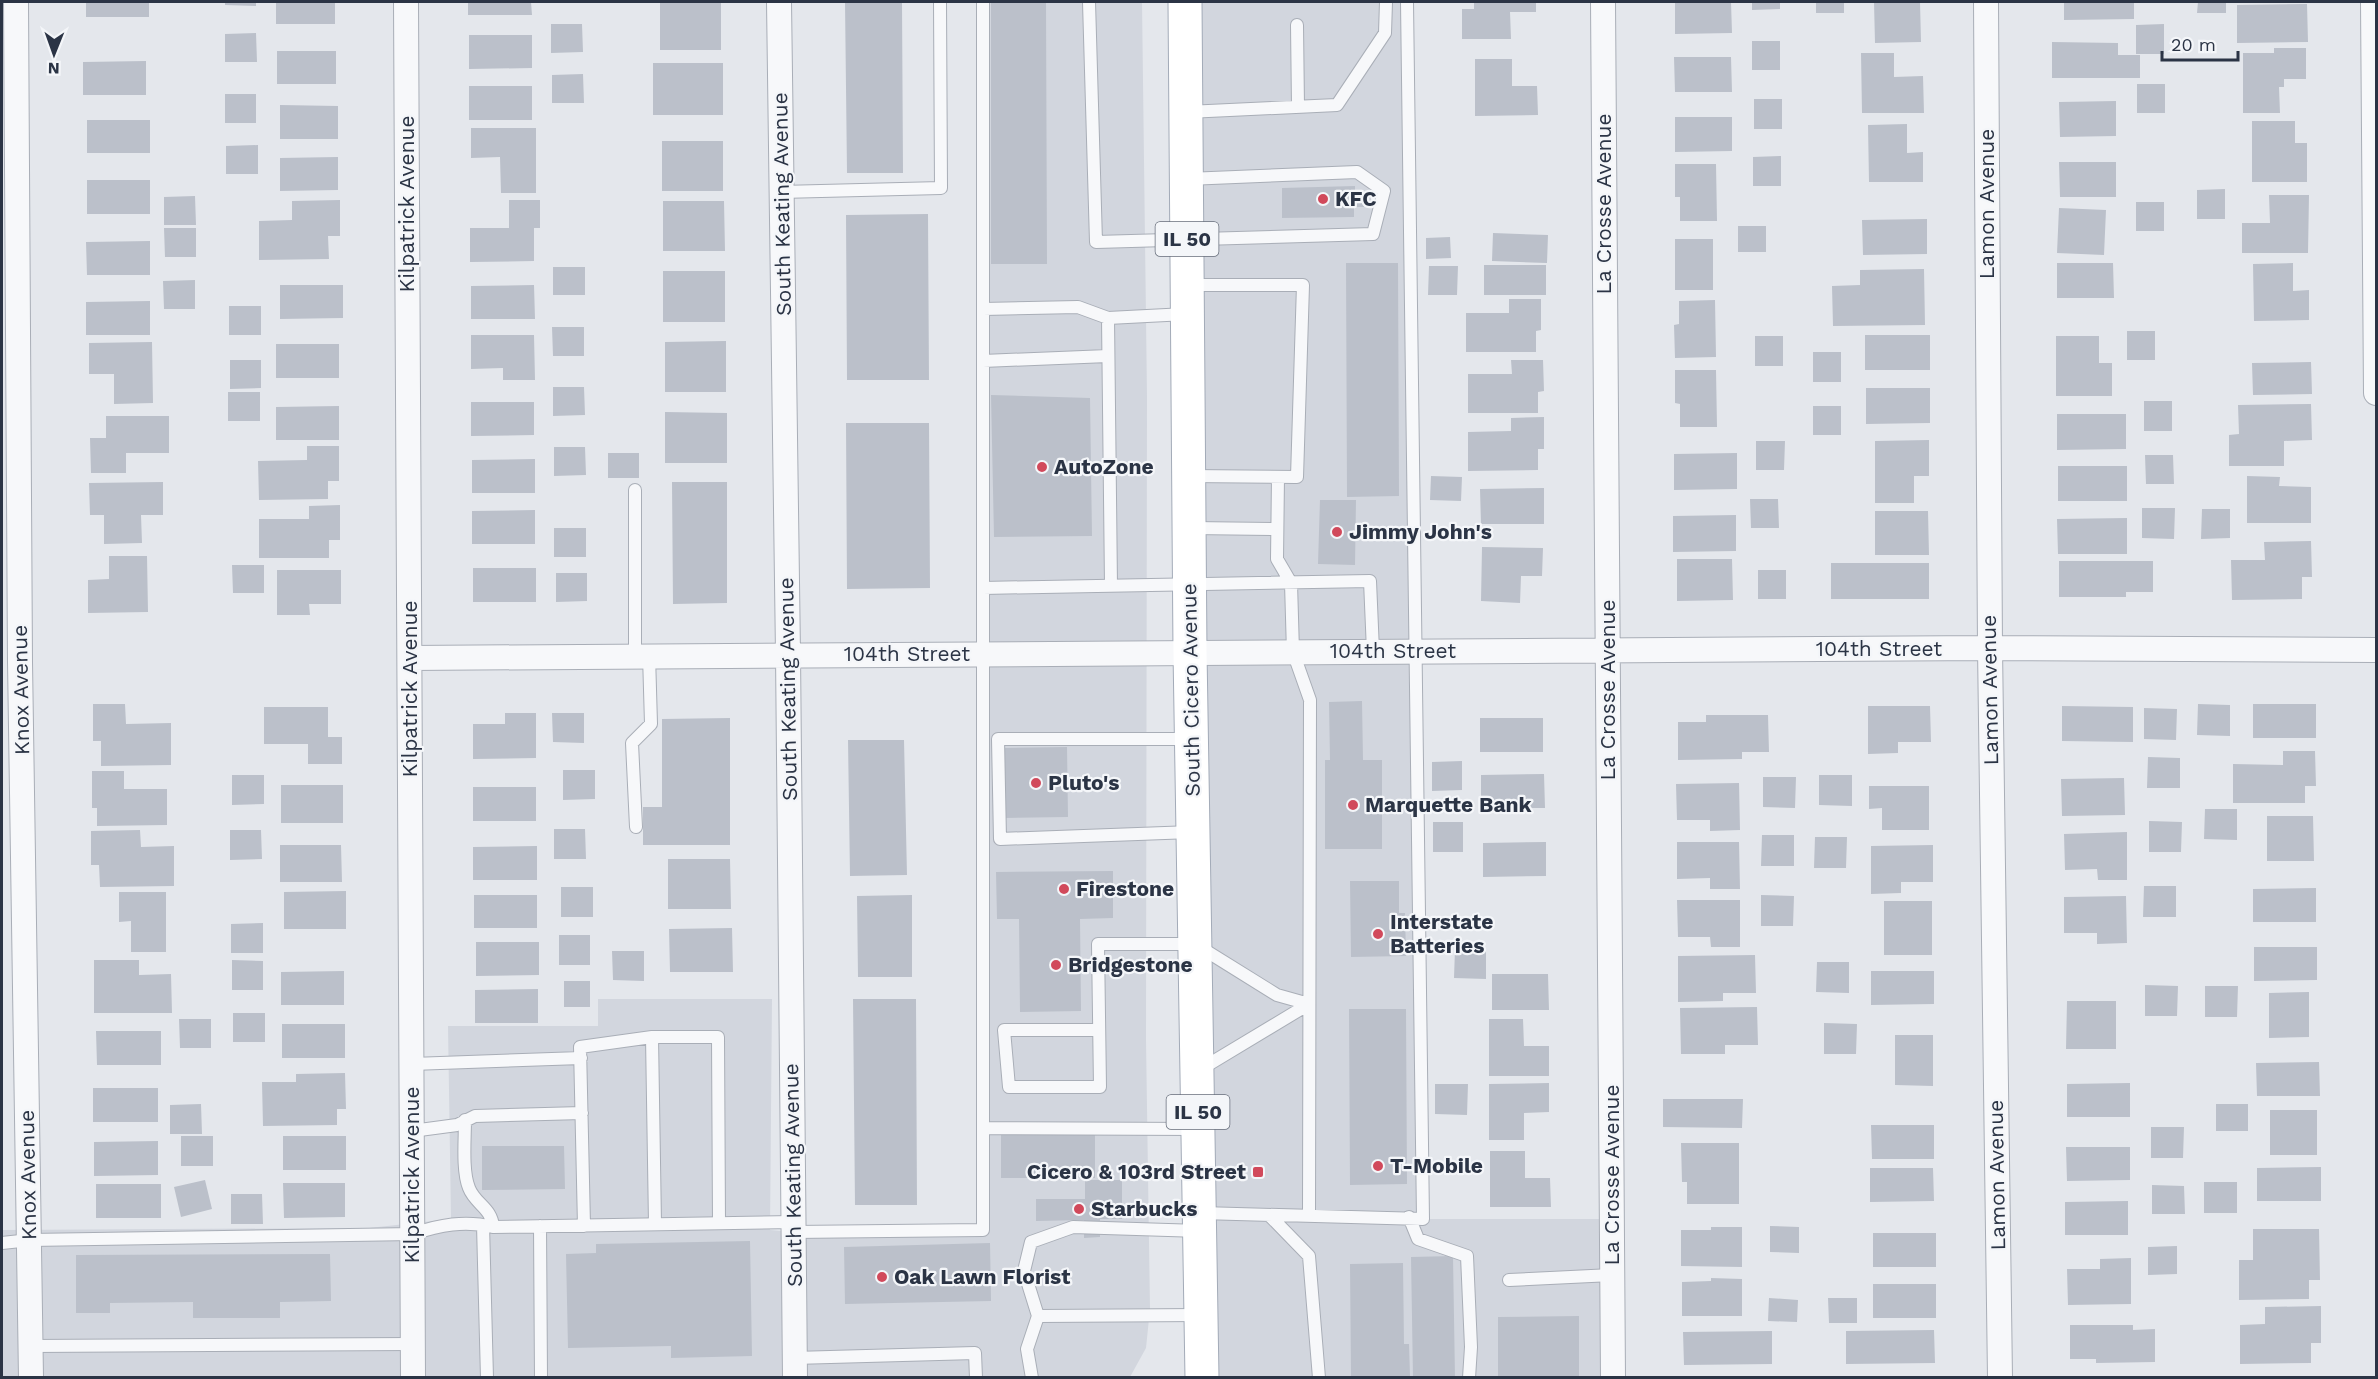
<svg xmlns="http://www.w3.org/2000/svg" width="2378" height="1379" font-family="'Work Sans',sans-serif">
	<rect width="100%" height="100%" fill="#e4e7ec"/>
	<path fill="#d2d6de" d="M983 2H1142L1147 397 1146 1040 1150 1309 1146 1348 1130 1377 2 1378V1230L369 1228 451 1219 448 1026H598V999H772L770 1230 793 1232 982 1230Z
		M1185 2H1407L1423 1219H1612L1613 1377H1202Z"/>
	<path fill="#bbc0ca" d="M86 2H149V17H86Z
		M225 2H256V6L225 5Z
		M276 2H335V24H276Z
		M468 2H531L532 15H468Z
		M660 2H721V50H660Z
		M845 2H902L903 173H847Z
		M991 2H1046L1047 264H991Z
		M1474 2H1536V12H1510L1511 39H1462V9H1474Z
		M1675 2H1731L1732 33 1675 34Z
		M1752 2H1780V9L1752 10Z
		M1816 2H1844V13H1816Z
		M1874 2H1920L1921 42 1875 43Z
		M2064 2H2134V19L2064 20Z
		M2198 2H2226V13H2197Z
		M2307 4 2308 42 2237 43V5Z
		M551 24H582L583 52 551 53Z
		M2164 24V54H2136V25Z
		M256 33 257 62H225V34Z
		M469 35H532V68L469 69Z
		M1752 41H1780V70H1752Z
		M2052 42 2118 43V55H2140V78H2052Z
		M2274 48H2306V79H2284V87H2279L2280 113H2243V53H2274Z
		M277 51H336V84H277Z
		M1861 53H1894V77L1923 76 1924 113H1862Z
		M1674 57H1731L1732 92H1675Z
		M1475 59H1512V86H1537L1538 115 1475 116Z
		M146 61V95H83V62Z
		M653 63H723V115H653Z
		M583 74 584 103H552V75Z
		M2137 84H2165V113H2137Z
		M469 86H532V120H469Z
		M225 94H256V123H225Z
		M1754 99H1782V129H1754Z
		M2116 101V136L2060 137 2059 102Z
		M280 105 338 106V139H280Z
		M1675 117H1732V151L1675 152Z
		M87 120H150V153H87Z
		M2252 121H2295V143H2307V182H2252Z
		M1907 124V153L1923 152V182H1869L1868 125Z
		M471 128H536V193H501L500 157 471 158Z
		M662 141H723V191H662Z
		M258 145V174H226V146Z
		M1781 156V186H1753V157Z
		M338 157V190L280 191V158Z
		M2059 162H2116V197H2060Z
		M1675 164H1716L1717 221H1680V197H1675Z
		M87 180H150V214H87Z
		M1355 186V191H1364V207H1354V217L1282 218V188Z
		M2225 189V219H2197V190Z
		M2269 195H2309L2308 253H2242V223H2270Z
		M195 196 196 225H164V197Z
		M340 200V236H328L329 259 259 260V221L292 220V201Z
		M509 200H540V228H534V261L470 262V228H509Z
		M663 201H724L725 251H663Z
		M2136 202H2164V231H2136Z
		M2059 208 2106 210 2104 255 2057 253Z
		M928 214 929 380H847L846 215Z
		M1927 219V254L1863 255 1862 220Z
		M1738 226H1766V252H1738Z
		M164 228H196V257H165Z
		M1493 233 1548 235 1547 263 1492 261Z
		M1450 237 1451 258 1426 259V238Z
		M1675 239H1713V290H1675Z
		M150 241V275H87L86 242Z
		M1346 263H1398L1399 496 1347 497Z
		M2057 263H2113L2114 298H2057Z
		M2293 263V291L2309 290V320L2254 321 2253 264Z
		M1484 265H1546V295H1484Z
		M1429 266H1458L1457 295H1428Z
		M553 267H585V295H553Z
		M1924 269 1925 325 1833 326 1832 286 1860 285V270Z
		M663 271H725V322H663Z
		M195 280V309H164L163 281Z
		M280 285H343V318L280 319Z
		M534 285 535 319H471V286Z
		M1509 299H1541V330L1536 331V352H1466V313H1509Z
		M1715 300 1716 357 1675 358 1674 325 1679 324V301Z
		M150 301V335H86V302Z
		M229 306H261V335H229Z
		M552 327H584V356H553Z
		M2127 331H2155V360H2127Z
		M471 335H534L535 380H503V368L471 369Z
		M1865 335H1930V370H1865Z
		M1755 336H1783V366H1755Z
		M2056 336H2099V363H2112V396H2056Z
		M726 341V392H665V342Z
		M152 342 153 403 114 404V374H89V343Z
		M276 344H339V378H276Z
		M1813 352H1841V382H1813Z
		M230 360H261V388L230 389Z
		M1511 360H1543L1544 391 1538 392V413H1468V374H1512Z
		M2311 362 2312 394 2253 395 2252 363Z
		M1675 370H1716L1717 427H1680V404L1675 403Z
		M553 387H584L585 415 553 416Z
		M1866 388H1930V423L1866 424Z
		M228 392H260V421H228Z
		M991 395 1090 398 1092 536 994 537Z
		M2144 401H2172V431H2144Z
		M471 402H534V435L471 436Z
		M2311 404 2312 440 2284 441V466H2229V435L2239 434 2238 405Z
		M339 406V440H276V407Z
		M1813 406H1841V435H1813Z
		M665 412 727 413V463H665Z
		M2057 414H2126V449L2057 450Z
		M106 416H169V453H126V473H91L90 438H106Z
		M1544 417V449H1538V470L1468 471V432L1511 431V418Z
		M846 423H929L930 588 847 589Z
		M1929 440V476H1914V503H1875V441Z
		M1756 441H1785L1784 470H1756Z
		M307 446H339V481H328V499L259 500 258 461 307 460Z
		M554 447H585L586 475 554 476Z
		M608 453H639V478H608Z
		M1737 453V489L1674 490V454Z
		M2145 455H2173L2174 484H2146Z
		M535 459V493H472V460Z
		M2058 466H2127V501H2058Z
		M1431 476 1462 477 1461 501 1430 500Z
		M2247 476 2280 477 2279 486 2311 487V523H2247Z
		M163 482V515H141L142 543 104 544V515H90L89 483Z
		M672 482H727V603L673 604Z
		M1544 488V524H1481L1480 489Z
		M1750 499H1778L1779 528H1751Z
		M1320 500H1356L1355 565 1318 564Z
		M340 505V540H329V558H259V519H309V506Z
		M2142 508H2175L2174 539 2142 538Z
		M2202 509H2230V538L2201 539Z
		M535 510V544H472V511Z
		M1875 511H1928L1929 555H1875Z
		M1736 515V551L1673 552V516Z
		M2127 518V554H2058L2057 519Z
		M554 528H586V557H554Z
		M2311 541 2312 577H2302V599L2232 600 2231 560H2265L2264 542Z
		M1482 547 1543 548 1542 576H1521L1520 603 1481 601Z
		M109 556H147L148 612 88 613V580L109 579Z
		M1677 559H1732L1733 600 1677 601Z
		M2059 561H2153V592H2126V597H2059Z
		M1831 563H1929V599H1831Z
		M232 565H264V593H233Z
		M473 568H536V602H473Z
		M277 570H341V604H309L310 615H277Z
		M1758 570H1786V599H1758Z
		M556 573H587V601L556 602Z
		M1362 701 1363 760H1382V849H1325V760H1330L1329 702Z
		M93 704H125L126 724 171 723V765L101 766V741H93Z
		M2198 704 2230 705V736L2197 735Z
		M2253 704H2316V738H2253Z
		M1868 706H1930L1931 742H1898V753L1868 754Z
		M2062 706 2133 707V742L2062 741Z
		M264 707H328V737H342V764H308V744H264Z
		M2144 708 2177 709 2176 740 2144 739Z
		M505 713H536V758L473 759V724H505Z
		M552 713H584V743L553 742Z
		M1706 715H1768L1769 752H1742V759L1678 760V722H1706Z
		M730 718V845H643V807H662V719Z
		M1480 718H1543V752H1480Z
		M848 740H904L907 875 850 876Z
		M1067 747 1068 817 1004 818 1003 748Z
		M2283 751H2315L2316 786H2305V803H2233V764L2283 765Z
		M2148 757 2180 758V788H2147Z
		M1462 761V790L1432 791V762Z
		M563 770H595V799L563 800Z
		M92 771H124V789H167V825L97 826V808H92Z
		M1544 774 1545 808H1481V775Z
		M232 775H264V804L232 805Z
		M1819 775H1852V806L1819 805Z
		M1763 777H1796L1795 808 1763 807Z
		M2124 778 2125 815 2062 816 2061 779Z
		M1739 783 1740 830 1710 831V820H1677L1676 784Z
		M281 785H343V823H281Z
		M1869 786H1929V830H1882V808L1869 809Z
		M473 787H536V821H473Z
		M2205 809H2237V840L2204 839Z
		M2267 816H2313L2314 861H2267Z
		M2149 821 2182 822 2181 852H2149Z
		M1433 822H1463V852H1433Z
		M554 829H585L586 859H554Z
		M140 830 141 847 174 846V886L100 887 99 865H91V831Z
		M230 830H261L262 859 230 860Z
		M2127 832V880H2098L2097 869 2065 870 2064 834Z
		M1762 835H1794V866H1761Z
		M1815 837H1847L1846 868H1814Z
		M1546 842V876L1483 877V843Z
		M1677 842H1739L1740 889H1710V878L1677 879Z
		M280 845H341L342 882H280Z
		M1933 845V882H1901V893L1871 894V846Z
		M537 846V880H473V847Z
		M668 859H730L731 909H668Z
		M1113 871V918L1080 919 1081 1011 1020 1012 1019 919H997L996 872Z
		M1350 881H1399V913H1405L1406 956 1351 957Z
		M2144 886H2176V917H2143Z
		M561 887H593V917H561Z
		M2316 888V922H2253V889Z
		M346 891V929H284V892Z
		M119 892H166V952H131V921L119 922Z
		M474 895H537V928H474Z
		M912 895V977H858L857 896Z
		M1761 895 1794 896 1793 926H1761Z
		M2126 896 2127 943 2097 944V933H2064V897Z
		M1677 900H1740V947H1711L1710 937H1678Z
		M1884 901H1932V955H1884Z
		M263 923V953H231V924Z
		M732 928 733 972H670L669 929Z
		M559 935H590V965H559Z
		M476 942H539V975L476 976Z
		M2254 947H2317V980L2254 981Z
		M1455 949 1486 950V979L1454 978Z
		M612 951H644V981L613 980Z
		M1755 955 1756 993H1723V1001L1678 1002V956Z
		M94 960H139V975L171 974 172 1013H94Z
		M232 960 263 961V990H232Z
		M1817 962H1849V993L1816 992Z
		M344 971V1005H281V972Z
		M1871 971H1934V1004L1871 1005Z
		M1492 974H1548L1549 1010H1492Z
		M564 981H590V1007H564Z
		M2145 985 2178 986 2177 1016H2145Z
		M2205 986H2238L2237 1017H2205Z
		M538 989V1023H475V990Z
		M2309 992V1037L2269 1038V993Z
		M853 999H916L917 1205H855Z
		M2067 1001H2116V1049H2066Z
		M1757 1007 1758 1045H1725V1054H1681L1680 1008Z
		M1349 1009H1406L1407 1184 1350 1185Z
		M233 1013H265V1042H233Z
		M179 1019H211V1048H180Z
		M1489 1019H1523L1524 1046H1549V1076H1489Z
		M1824 1023 1857 1024 1856 1054H1824Z
		M282 1024H345V1058H282Z
		M96 1031H161V1065H97Z
		M1895 1035H1933V1086L1895 1085Z
		M2319 1062 2320 1096H2257L2256 1063Z
		M345 1073 346 1109H337V1125L263 1126 262 1082H296V1074Z
		M1549 1083V1112L1524 1113V1140H1489V1084Z
		M2130 1083V1117H2067V1084Z
		M1435 1084H1468L1467 1115 1435 1114Z
		M93 1088H158V1122H93Z
		M1663 1099H1743L1742 1128 1663 1127Z
		M201 1104 202 1134H170V1105Z
		M2216 1104H2248V1131H2216Z
		M2270 1110H2317V1155H2270Z
		M1871 1125H1934V1159H1872Z
		M2151 1127H2184L2183 1158H2151Z
		M1001 1132H1095V1178H1001Z
		M181 1136H213V1166H181Z
		M283 1136H346V1170H283Z
		M158 1141V1175L94 1176V1142Z
		M1681 1143H1739V1204H1687V1182H1682Z
		M482 1146H564L565 1189 482 1190Z
		M2066 1147H2130V1180L2067 1181Z
		M1490 1151H1525V1178H1550L1551 1207H1490Z
		M2321 1167V1201H2257V1168Z
		M1870 1168H1933L1934 1201 1870 1202Z
		M205 1180 212 1209 181 1217 174 1187Z
		M1085 1180H1122V1219H1100V1237L1084 1238V1220L1036 1221V1199H1085Z
		M2204 1182H2237V1213H2204Z
		M283 1183H345V1217L284 1218Z
		M96 1184H161V1218H96Z
		M2152 1185 2184 1186 2185 1214H2152Z
		M231 1194H262L263 1224H231Z
		M2128 1201V1235H2065V1202Z
		M1770 1226 1799 1227V1253L1770 1252Z
		M1711 1227H1742V1267L1681 1266V1230H1711Z
		M2253 1229H2319L2320 1280H2309V1299L2239 1300V1260H2253Z
		M1873 1233H1936V1267H1873Z
		M750 1241 752 1356 671 1358V1346L568 1348 566 1254 596 1253V1244Z
		M990 1243 991 1301 845 1304 844 1247Z
		M2177 1246V1274L2148 1275V1247Z
		M330 1254 331 1301 280 1302V1318H193V1302L110 1303V1313H76V1255Z
		M1453 1256 1455 1378H1413L1411 1257Z
		M2131 1258V1304L2068 1305 2067 1269H2100V1259Z
		M1403 1263 1404 1344H1409L1410 1376H1351L1350 1264Z
		M1711 1278 1742 1279V1316H1682V1282L1711 1281Z
		M1873 1284H1936V1318H1873Z
		M1769 1298 1798 1300 1797 1322 1768 1321Z
		M1828 1298H1857V1323H1829Z
		M2321 1306V1343H2311V1363L2240 1364V1325L2265 1324V1307Z
		M1579 1316V1376H1498V1317Z
		M2070 1325H2133V1330L2155 1329V1362L2096 1363V1359H2070Z
		M1934 1330 1935 1363 1846 1364V1331Z
		M1772 1331V1364L1684 1365 1683 1332Z"/>
	<g fill="none" stroke-linecap="round" stroke-linejoin="round">
		<g stroke="#a9aeb7" stroke-width="14">
			<path id="lane" d="M1089 2 1096 242 1373 234 1384 191 1357 172 1187 179
				M1297 25 1298 107
				M1187 112 1337 105 1385 33 1386 2
				M781 192 941 188 940 2
				M1187 285H1303L1297 477 1190 476
				M983 309 1078 307 1108 318 1186 314
				M1108 318 1111 586
				M983 361 1108 356
				M1278 477 1277 559 1291 583 1293 652 1310 700 1309 1216
				M635 490V655
				M1192 528 1277 529
				M983 588 1370 581 1373 651
				M1191 739H998L1000 839 1192 832
				M636 827 632 743 651 724 649 655
				M1099 1030H1004L1009 1087H1100L1098 944H1195L1277 995 1309 1004 1201 1069
				M652 1037 655 1224
				M412 1064 581 1058
				M465 1120C465 1139 462 1171 469 1188 475 1204 492 1208 493 1227
				M983 1128 1197 1129
				M412 1131 457 1125 475 1116 582 1113
				M1201 1213 1423 1219 1407 2
				M1269 1215 1309 1256 1319 1378
				M1409 1217 1418 1239 1467 1256 1471 1347 1469 1378
				M483 1225 487 1378
				M540 1226 541 1378
				M584 1226 580 1047 652 1037H718L719 1223
				M793 1232 983 1230V2
				M2 1243 30 1240 413 1234C439 1225 465 1220 493 1227L793 1222
				M1509 1280 1612 1275
				M1038 1316 1024 1271 1031 1242 1073 1227 1200 1231
				M30 1346 413 1344
				M794 1358 975 1353 976 1378
				M1032 1378 1027 1349 1038 1316 1201 1315"/>
		</g>
		<g stroke="#a9aeb7" stroke-width="26">
			<path id="street" d="M16 2 20 662 31 1378
				M406 2 413 1378
				M779 2 788 654 795 1378
				M1603 2 1613 1378
				M1986 2 1990 648 2000 1378
				M2373 2 2376 393
				M410 658 1990 648 2376 650"/>
		</g>
		<g stroke="#a3abb8" stroke-width="35">
			<path id="primary" d="M1185 2 1190 652 1202 1378"/>
		</g>
		<use href="#lane" stroke="#f7f8fa" stroke-width="12"/>
		<use href="#street" stroke="#f7f8fa" stroke-width="24"/>
		<use href="#primary" stroke="#fff" stroke-width="33"/>
	</g>
	<g fill="#d1495b" stroke="#f4f6f9" stroke-width="2">
		<circle cx="1323" cy="199" r="6"/>
		<circle cx="1042" cy="467" r="6"/>
		<circle cx="1337" cy="532" r="6"/>
		<circle cx="1036" cy="783" r="6"/>
		<circle cx="1353" cy="805" r="6"/>
		<circle cx="1064" cy="889" r="6"/>
		<circle cx="1378" cy="934" r="6"/>
		<circle cx="1056" cy="965" r="6"/>
		<circle cx="1378" cy="1166" r="6"/>
		<rect x="1252" y="1166" width="12" height="12" rx="3"/>
		<circle cx="1079" cy="1209" r="6"/>
		<circle cx="882" cy="1277" r="6"/>
	</g>
	<g text-anchor="middle" stroke-width="4.5" stroke-linejoin="round" paint-order="stroke">
		<g fill="#f4f6f9" stroke="#676e7b" stroke-width="1.5">
			<rect x="1155.5" y="222" width="63" height="34" rx="4.5"/>
			<rect x="1166.5" y="1095" width="63" height="34" rx="4.5"/>
		</g>
		<g font-size="20" font-weight="bold" fill="#2b3445">
			<text x="1187" y="246">IL 50</text>
			<text x="1198" y="1119">IL 50</text>
		</g>
		<g font-size="21" font-weight="bold" fill="#2b3445" stroke="#f4f6f9" text-anchor="start">
			<text x="1335" y="206">KFC</text>
			<text x="1054" y="474">AutoZone</text>
			<text x="1349" y="539">Jimmy John's</text>
			<text x="1048" y="790">Pluto's</text>
			<text x="1365" y="812">Marquette Bank</text>
			<text x="1076" y="896">Firestone</text>
			<text x="1390" y="929">Interstate<tspan x="1390" dy="24">Batteries</tspan></text>
			<text x="1068" y="972">Bridgestone</text>
			<text x="1390" y="1173">T-Mobile</text>
			<text x="1246" y="1179" text-anchor="end">Cicero &amp; 103rd Street</text>
			<text x="1091" y="1216">Starbucks</text>
			<text x="894" y="1284">Oak Lawn Florist</text>
		</g>
		<g font-size="21" fill="#2b3445" stroke="#f4f6f9">
			<text transform="translate(407 204) rotate(-90)" y="7">Kilpatrick Avenue</text>
			<text transform="translate(782 204) rotate(-91)" y="7">South Keating Avenue</text>
			<text transform="translate(1604 204) rotate(-90)" y="7">La Crosse Avenue</text>
			<text transform="translate(1987 204) rotate(-90)" y="7">Lamon Avenue</text>
			<text x="1879" y="656">104th Street</text>
			<text x="1393" y="658">104th Street</text>
			<text x="907" y="661">104th Street</text>
			<text transform="translate(410 689) rotate(-90)" y="7">Kilpatrick Avenue</text>
			<text transform="translate(788 689) rotate(-91)" y="7">South Keating Avenue</text>
			<text transform="translate(21 690) rotate(-91)" y="7">Knox Avenue</text>
			<text transform="translate(1191 690) rotate(-91)" y="7">South Cicero Avenue</text>
			<text transform="translate(1608 690) rotate(-90)" y="7">La Crosse Avenue</text>
			<text transform="translate(1990 690) rotate(-91)" y="7">Lamon Avenue</text>
			<text transform="translate(28 1175) rotate(-91)" y="7">Knox Avenue</text>
			<text transform="translate(412 1175) rotate(-90)" y="7">Kilpatrick Avenue</text>
			<text transform="translate(793 1175) rotate(-91)" y="7">South Keating Avenue</text>
			<text transform="translate(1612 1175) rotate(-90)" y="7">La Crosse Avenue</text>
			<text transform="translate(1997 1175) rotate(-91)" y="7">Lamon Avenue</text>
		</g>
	</g>
	<rect width="2378" height="1379" fill="none" stroke="#2b3445" stroke-width="6"/>
	<g transform="translate(54 54) rotate(181)" stroke="#f4f6f9" stroke-width="4.5" paint-order="stroke">
	<path d="M0-4.5L10 22L0 15L-10 22Z" fill="#2b3445"/>
	<text y="-9" font-size="16" font-weight="bold" text-anchor="middle" fill="#2b3445">N</text>
	</g>
	<path d="M2162 51v9h76v-9" fill="none" stroke="#2b3445" stroke-width="3"/>
	<text x="2171" y="51" font-size="18" fill="#2b3445" stroke="#f4f6f9" stroke-width="4.5" paint-order="stroke">20 m</text>
</svg>
